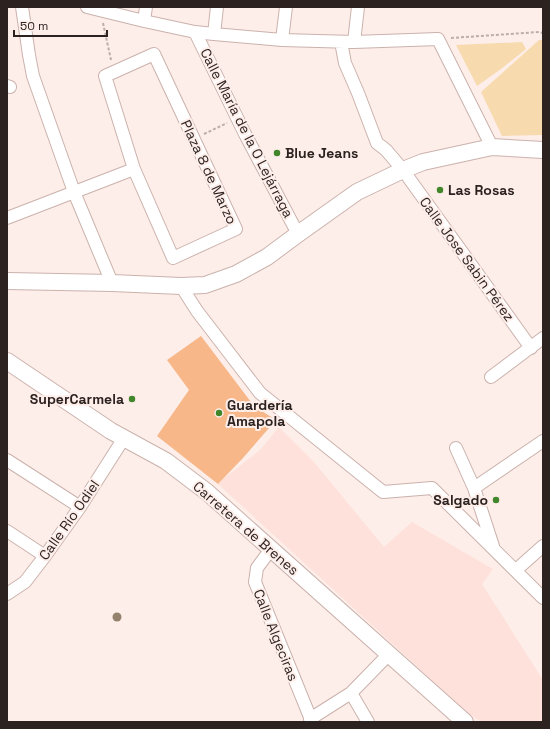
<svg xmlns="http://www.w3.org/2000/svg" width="550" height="729" font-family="'Space Grotesk',sans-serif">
	<rect width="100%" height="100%" fill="#feeeea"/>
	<path fill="#fde1da" d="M279 427 314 462 384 547 412 522 493 569 482 584 543 680V722H482L469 714 218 484 223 479 260 450Z"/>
	<path fill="#f7daae" d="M539 40H543V135L502 136 481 92Z
		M522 42 526 49 501 69 477 86 456 45Z"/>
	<path fill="#f7b789" d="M201 336 254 406 276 420 243 458 218 484 157 436 189 390 167 360Z"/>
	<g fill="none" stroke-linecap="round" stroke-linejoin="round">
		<g stroke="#cbb2ac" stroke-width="14">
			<path id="street" d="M22 7 29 55 33 76 74 192 112 283
				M87 7 144 21 195 32 214 34 282 40 354 42 438 39 492 147
				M144 21 146 7
				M195 32 245 134 298 234
				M214 34 217 7
				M282 40 286 7
				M341 42 345 63 358 93 377 143 386 150 403 170 531 348
				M354 42 358 7
				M154 54 236 229 173 258 134 169 105 76Z
				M7 86 10 87
				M7 218 134 169
				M181 286 197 311 260 393 383 492 432 488 543 598
				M491 377 543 338
				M456 448 474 488 493 546
				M7 460 80 507
				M474 488 543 441
				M7 531 45 556
				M271 549 257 568 255 582 312 722
				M516 570 543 546
				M7 594 25 582 45 556 80 507 124 438
				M351 693 368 722
				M310 719 351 693 389 654"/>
		</g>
		<g stroke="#cbb2ac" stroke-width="18">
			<path id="secondary" d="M7 281 112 283 181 286 205 285 236 274 267 257 298 234 357 192 403 170 423 162 492 147 543 150
				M7 361 111 431 166 461 207 492 465 722"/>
		</g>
		<path stroke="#bcaeaa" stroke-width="2" stroke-dasharray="3 2" stroke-linecap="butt" d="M103 23 111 60
			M451 38 539 32 543 33
			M204 134 227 123"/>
		<use href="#street" stroke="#fff" stroke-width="12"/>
		<use href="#secondary" stroke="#fff" stroke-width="16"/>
	</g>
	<circle fill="#95826c" cx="117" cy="617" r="4.5"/>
	<g fill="#42862b" stroke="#feeeea" stroke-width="1.5">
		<circle cx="277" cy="153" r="4"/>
		<circle cx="440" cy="190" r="4"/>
		<circle cx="132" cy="399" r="4"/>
		<circle cx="219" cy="413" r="4"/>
		<circle cx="496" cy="500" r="4"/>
	</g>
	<g text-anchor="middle" stroke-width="4" stroke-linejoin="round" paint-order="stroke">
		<g font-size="14" fill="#2c2320" stroke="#feeeea">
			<text transform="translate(247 133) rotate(63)" y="5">Calle María de la O Lejárraga</text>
			<text transform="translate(209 172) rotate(65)" y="5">Plaza 8 de Marzo</text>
			<text transform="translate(467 259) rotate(54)" y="5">Calle Jose Sabin Pérez</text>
			<text transform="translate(69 520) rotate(-55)" y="5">Calle Río Odiel</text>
			<text transform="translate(246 528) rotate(41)" y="5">Carretera de Brenes</text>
			<text transform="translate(276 635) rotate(68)" y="5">Calle Algeciras</text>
		</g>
		<g font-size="14" font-weight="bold" fill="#2c2320" stroke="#feeeea" text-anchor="start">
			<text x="285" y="158">Blue Jeans</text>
			<text x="448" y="195">Las Rosas</text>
			<text x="124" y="404" text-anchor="end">SuperCarmela</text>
			<text x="227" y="410">Guardería<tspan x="227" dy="16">Amapola</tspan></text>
			<text x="488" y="505" text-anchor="end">Salgado</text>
		</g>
	</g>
	<rect width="550" height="729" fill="none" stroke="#2c2320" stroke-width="16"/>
	<path d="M14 30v6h93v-6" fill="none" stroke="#2c2320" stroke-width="2"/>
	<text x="20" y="30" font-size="12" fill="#2c2320" stroke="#feeeea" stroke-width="3" paint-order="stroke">50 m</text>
</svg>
